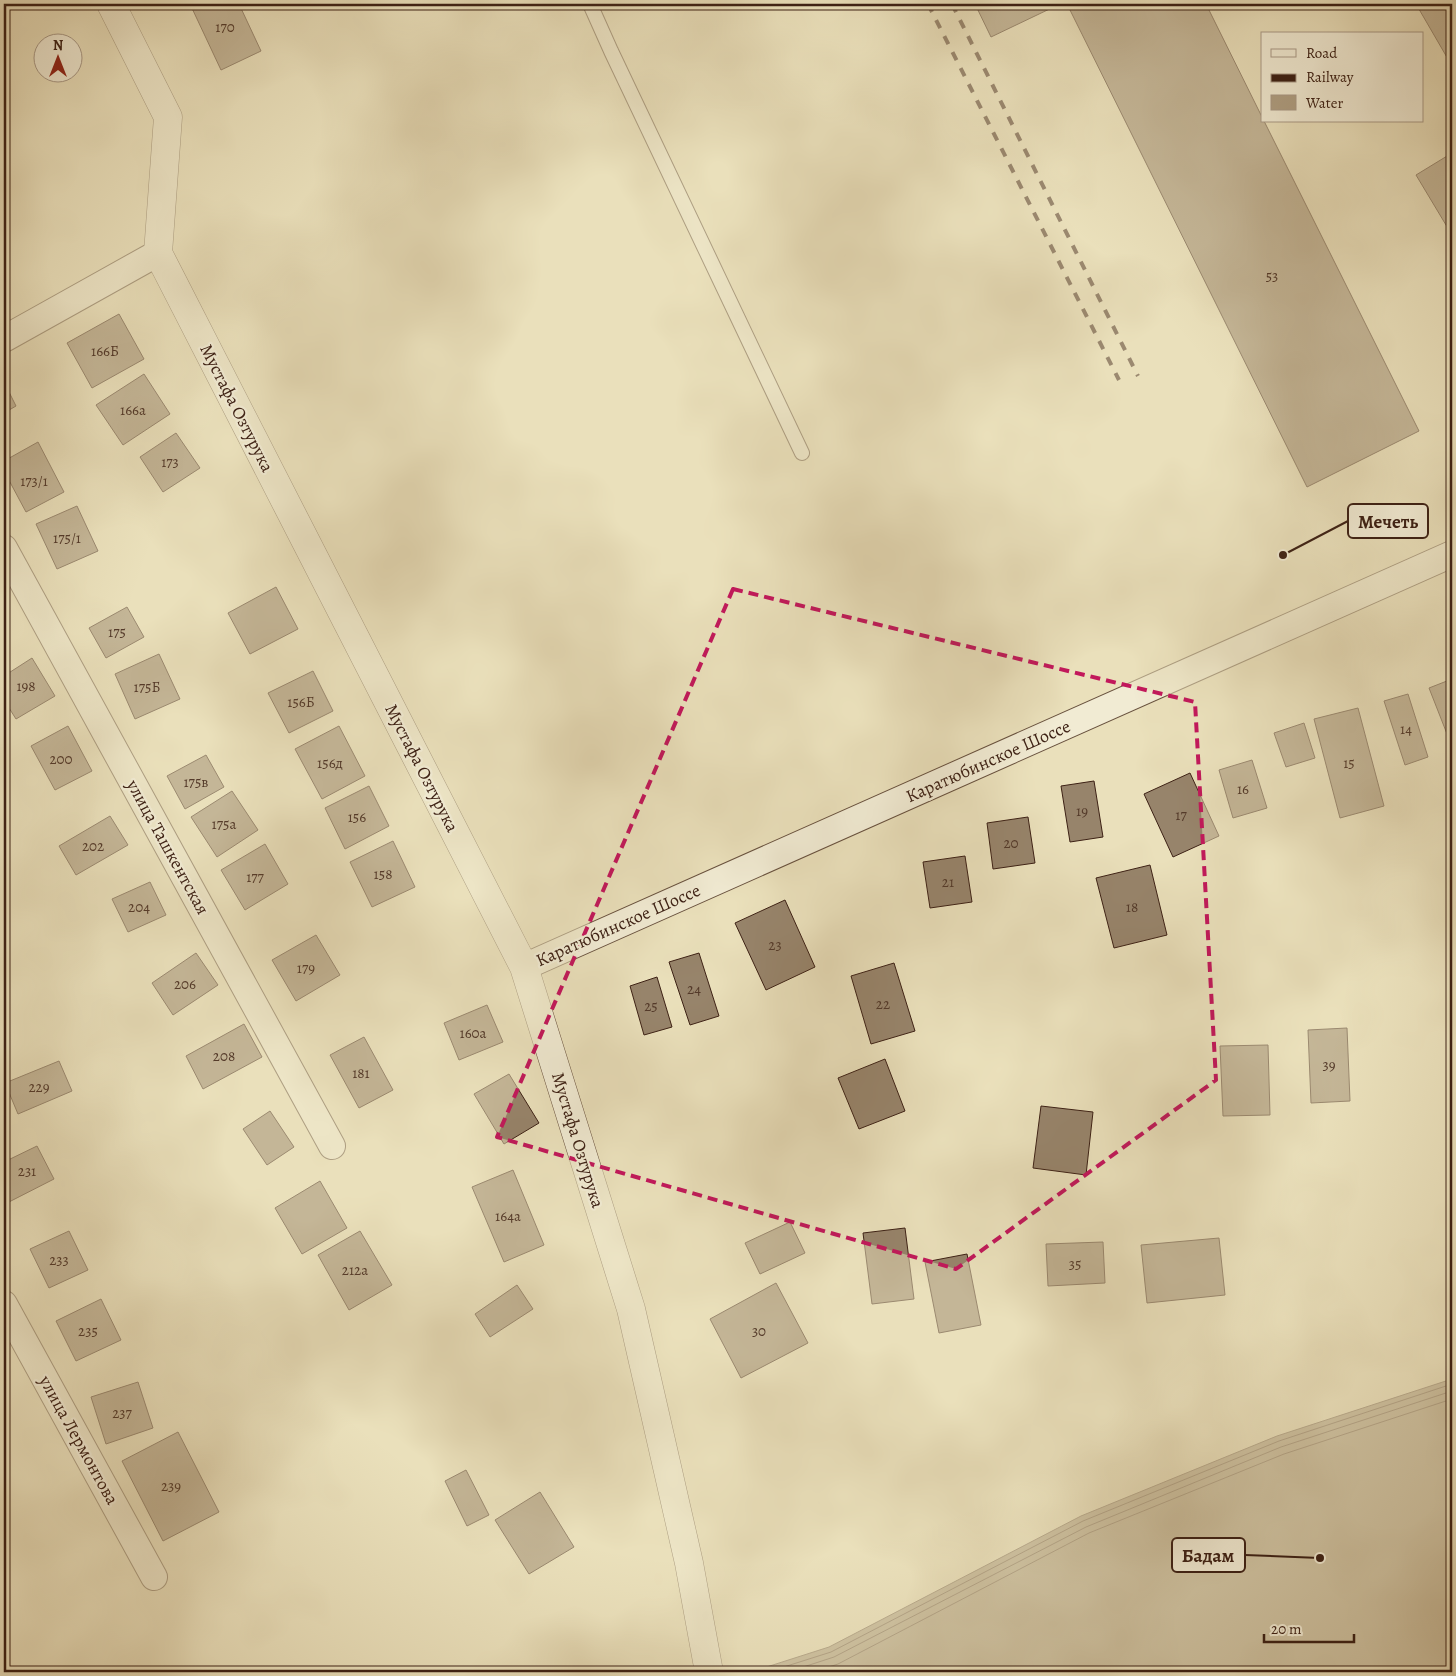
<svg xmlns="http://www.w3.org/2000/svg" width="1456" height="1676" font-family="Alegreya,serif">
	<rect width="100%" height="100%" fill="#eae0bb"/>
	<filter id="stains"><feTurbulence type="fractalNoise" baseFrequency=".004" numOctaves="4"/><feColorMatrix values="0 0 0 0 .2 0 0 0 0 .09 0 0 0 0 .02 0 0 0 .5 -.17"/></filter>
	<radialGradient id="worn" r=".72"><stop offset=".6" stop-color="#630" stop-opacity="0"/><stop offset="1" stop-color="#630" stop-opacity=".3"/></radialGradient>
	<path fill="#af9f83" stroke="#816d57" d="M1452 1379V1672H751L829 1647 1081 1516 1277 1436Z"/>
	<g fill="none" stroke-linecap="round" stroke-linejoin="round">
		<path stroke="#76604c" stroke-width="1" d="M768 1672 831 1652 1083 1521 1279 1441 1452 1384
			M788 1672 834 1657 1086 1527 1281 1447 1452 1391
			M813 1672 838 1664 1089 1533 1284 1454 1452 1399"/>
	</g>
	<path fill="#97846b" stroke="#3d2115" d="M190 4H239L261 51 221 70Z
		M975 4H1060L991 37Z
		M1067 4H1206L1262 117V121H1264L1419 431 1307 487Z
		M1416 4H1452V66Z
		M1452 153V235L1416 175Z
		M119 314 144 359 92 388 67 343Z
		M144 374 170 414 123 445 96 405Z
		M4 382 16 406 4 413Z
		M176 433 200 468 163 492 140 457Z
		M38 442 64 492 26 512 4 471V461Z
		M77 506 98 551 57 569 36 524Z
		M276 587 298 629 250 654 228 613Z
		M127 607 144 637 106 658 89 628Z
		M159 654 180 699 135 719 115 674Z
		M32 658 55 696 16 719 4 700V676Z
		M313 671 333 711 289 733 268 693Z
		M1452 679V738L1449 739 1429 688Z
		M1408 694 1428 757 1405 765 1384 701Z
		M1358 708 1384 806 1340 818 1314 719Z
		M1304 723 1315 758 1286 767 1274 733Z
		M68 726 92 771 55 790 31 746Z
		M339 726 365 776 322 799 295 749Z
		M206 755 224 787 185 809 167 776Z
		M1252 760 1267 808 1233 818 1219 770Z
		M1190 773 1219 836 1173 857 1144 794Z
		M1094 781 1103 837 1070 842 1061 786Z
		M369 786 389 826 345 849 325 808Z
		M232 791 258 830 217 857 191 817Z
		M110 816 128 845 76 875 59 846Z
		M1028 817 1035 863 993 869 987 823Z
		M393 841 415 887 372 907 350 862Z
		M265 844 288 884 245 910 221 870Z
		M965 856 972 902 930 908 923 862Z
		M1150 865 1167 935 1114 948 1096 878Z
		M150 882 166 915 128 932 112 899Z
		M785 900 815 967 766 990 735 923Z
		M316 935 340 975 296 1001 272 960Z
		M196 953 218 985 173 1015 152 983Z
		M699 953 719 1016 690 1025 669 962Z
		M894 963 915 1031 871 1044 851 976Z
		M657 977 672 1027 644 1035 630 986Z
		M487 1005 503 1042 459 1060 444 1023Z
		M244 1024 262 1057 203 1089 186 1056Z
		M1347 1028 1350 1101 1311 1103 1308 1030Z
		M364 1037 393 1090 359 1108 330 1055Z
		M1268 1045 1270 1115 1223 1116 1220 1046Z
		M885 1059 905 1111 859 1129 838 1078Z
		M59 1061 72 1091 18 1114 5 1083Z
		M509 1074 539 1123 504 1144 474 1094Z
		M1041 1106 1093 1112 1086 1175 1033 1168Z
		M270 1111 294 1147 267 1165 243 1129Z
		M37 1146 54 1179 5 1204 4 1201V1162Z
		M513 1170 544 1245 504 1262 472 1187Z
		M320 1181 347 1228 302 1254 275 1208Z
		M790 1222 805 1253 760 1274 745 1243Z
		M905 1228 914 1299 872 1304 863 1233Z
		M69 1231 88 1270 49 1288 30 1249Z
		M360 1231 392 1285 349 1310 318 1255Z
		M1219 1238 1225 1295 1147 1303 1141 1245Z
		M1103 1242 1105 1283 1048 1286 1046 1244Z
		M967 1254 981 1325 939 1333 925 1262Z
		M776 1283 808 1343 741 1378 710 1319Z
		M517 1285 533 1309 490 1337 475 1314Z
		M101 1299 121 1340 76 1361 56 1321Z
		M138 1382 153 1428 106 1444 91 1397Z
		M178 1432 219 1512 163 1541 122 1461Z
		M466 1470 489 1515 467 1526 445 1481Z
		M540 1492 574 1547 529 1574 495 1520Z"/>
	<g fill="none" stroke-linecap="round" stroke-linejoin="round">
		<g stroke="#68513e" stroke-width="16">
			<path id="service" d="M590 4 611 51 802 453"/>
		</g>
		<g stroke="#68513e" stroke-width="28">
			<path id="minor" d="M4 339 158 253
				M4 548 332 1146
				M524 967 1452 554
				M4 1304 154 1577"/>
		</g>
		<g stroke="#68513e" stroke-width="29">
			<path id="tertiary" d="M111 4 168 117 158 253 524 967 631 1309 689 1563 709 1672"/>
		</g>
		<use href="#service" stroke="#f1ebd3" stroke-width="14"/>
		<use href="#minor" stroke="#f1ebd3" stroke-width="26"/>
		<use href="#tertiary" stroke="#f1ebd3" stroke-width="28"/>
		<path stroke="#3d2115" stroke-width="4" stroke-dasharray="9 9" stroke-linecap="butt" d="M928 4 1119 380
			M952 4 1138 376"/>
	</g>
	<path d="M0 0H1456V1676H0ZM733 589 1195 702 1216 1080 956 1269 497 1137Z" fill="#eae0bb" fill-opacity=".55" fill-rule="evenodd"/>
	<path fill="none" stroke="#c2185b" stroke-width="4" stroke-dasharray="10 6" stroke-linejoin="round" d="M733 589 1195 702 1216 1080 956 1269 497 1137Z"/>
	<g text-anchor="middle" stroke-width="4.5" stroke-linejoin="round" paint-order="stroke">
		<g font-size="15" fill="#543a2a">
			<text x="225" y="32">170</text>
			<text x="1272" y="281">53</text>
			<text x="105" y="356">166Б</text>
			<text x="133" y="415">166а</text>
			<text x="170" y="467">173</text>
			<text x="34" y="486">173/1</text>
			<text x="67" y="543">175/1</text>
			<text x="117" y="637">175</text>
			<text x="26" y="691">198</text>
			<text x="147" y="692">175Б</text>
			<text x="301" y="707">156Б</text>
			<text x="1406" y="734">14</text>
			<text x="61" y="764">200</text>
			<text x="330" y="768">156д</text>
			<text x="1349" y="768">15</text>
			<text x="196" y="787">175в</text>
			<text x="1243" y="794">16</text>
			<text x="1082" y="816">19</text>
			<text x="1181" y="820">17</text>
			<text x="357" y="822">156</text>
			<text x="224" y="829">175а</text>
			<text x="1011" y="848">20</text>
			<text x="93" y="851">202</text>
			<text x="383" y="879">158</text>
			<text x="255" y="882">177</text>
			<text x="948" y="887">21</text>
			<text x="139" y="912">204</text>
			<text x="1132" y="912">18</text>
			<text x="775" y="950">23</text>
			<text x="306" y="973">179</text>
			<text x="185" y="989">206</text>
			<text x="694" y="994">24</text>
			<text x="883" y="1009">22</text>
			<text x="651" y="1011">25</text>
			<text x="473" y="1038">160а</text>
			<text x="224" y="1061">208</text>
			<text x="1329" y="1070">39</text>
			<text x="361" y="1078">181</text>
			<text x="39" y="1092">229</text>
			<text x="27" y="1176">231</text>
			<text x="508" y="1221">164а</text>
			<text x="59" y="1265">233</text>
			<text x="1075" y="1269">35</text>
			<text x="355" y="1275">212а</text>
			<text x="88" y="1336">235</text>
			<text x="759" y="1336">30</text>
			<text x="122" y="1418">237</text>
			<text x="171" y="1491">239</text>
		</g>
		<g font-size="18" fill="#3d2115" stroke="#f1ebd3">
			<text transform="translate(237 408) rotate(63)" y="6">Мустафа Озтурука</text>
			<text transform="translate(988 761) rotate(-24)" y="6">Каратюбинское Шоссе</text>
			<text transform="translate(422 768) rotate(63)" y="6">Мустафа Озтурука</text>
			<text transform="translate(168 847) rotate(61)" y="6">улица Ташкентская</text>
			<text transform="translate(618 925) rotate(-24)" y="6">Каратюбинское Шоссе</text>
			<text transform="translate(578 1140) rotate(73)" y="6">Мустафа Озтурука</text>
			<text transform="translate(79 1440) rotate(61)" y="6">улица Лермонтова</text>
		</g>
	</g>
	<path fill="none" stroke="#3d2115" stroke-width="2" d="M1283 555L1348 521M1320 1558L1245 1555"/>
	<g fill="#3d2115" stroke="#f1ebd3" stroke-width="2">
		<circle cx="1283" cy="555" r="5"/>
		<circle cx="1320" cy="1558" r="5"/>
	</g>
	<g fill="#f1ebd3" stroke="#3d2115" stroke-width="2">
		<rect x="1348" y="504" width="80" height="34" rx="5"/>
		<rect x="1172" y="1538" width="73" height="34" rx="5"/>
	</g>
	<g font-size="19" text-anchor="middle" font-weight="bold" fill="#3d2115">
		<text x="1388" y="528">Мечеть</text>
		<text x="1208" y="1562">Бадам</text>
	</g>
	<rect width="1456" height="1676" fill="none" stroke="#eae0bb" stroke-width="20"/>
	<rect x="5" y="5" width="1446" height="1666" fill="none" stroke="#3d2115" stroke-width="2.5"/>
	<rect x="10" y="10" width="1436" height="1656" fill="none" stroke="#3d2115"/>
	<rect x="1261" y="32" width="162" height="90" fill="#f1ebd3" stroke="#a99a87"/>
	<rect x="1271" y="49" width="25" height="8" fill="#f1ebd3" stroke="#a99a87"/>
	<text x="1306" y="58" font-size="15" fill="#3d2115">Road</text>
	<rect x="1271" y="74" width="25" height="8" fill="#3d2115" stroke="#a99a87"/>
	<text x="1306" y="82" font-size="15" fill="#3d2115">Railway</text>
	<rect x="1271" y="95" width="25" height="15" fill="#af9f83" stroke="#a99a87"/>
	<text x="1306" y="108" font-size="15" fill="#3d2115">Water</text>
	<g transform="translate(58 58)"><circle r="24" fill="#f1ebd3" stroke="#a99a87"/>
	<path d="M0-4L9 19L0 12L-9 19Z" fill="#8f2418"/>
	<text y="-8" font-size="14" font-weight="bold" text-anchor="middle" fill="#3d2115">N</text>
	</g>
	<path d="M1264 1634v8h90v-8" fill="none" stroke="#3d2115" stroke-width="2.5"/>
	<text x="1271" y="1634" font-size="15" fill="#3d2115" stroke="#f1ebd3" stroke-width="4" paint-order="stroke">20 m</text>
	<rect width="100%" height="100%" filter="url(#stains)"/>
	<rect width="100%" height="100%" fill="url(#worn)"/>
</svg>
